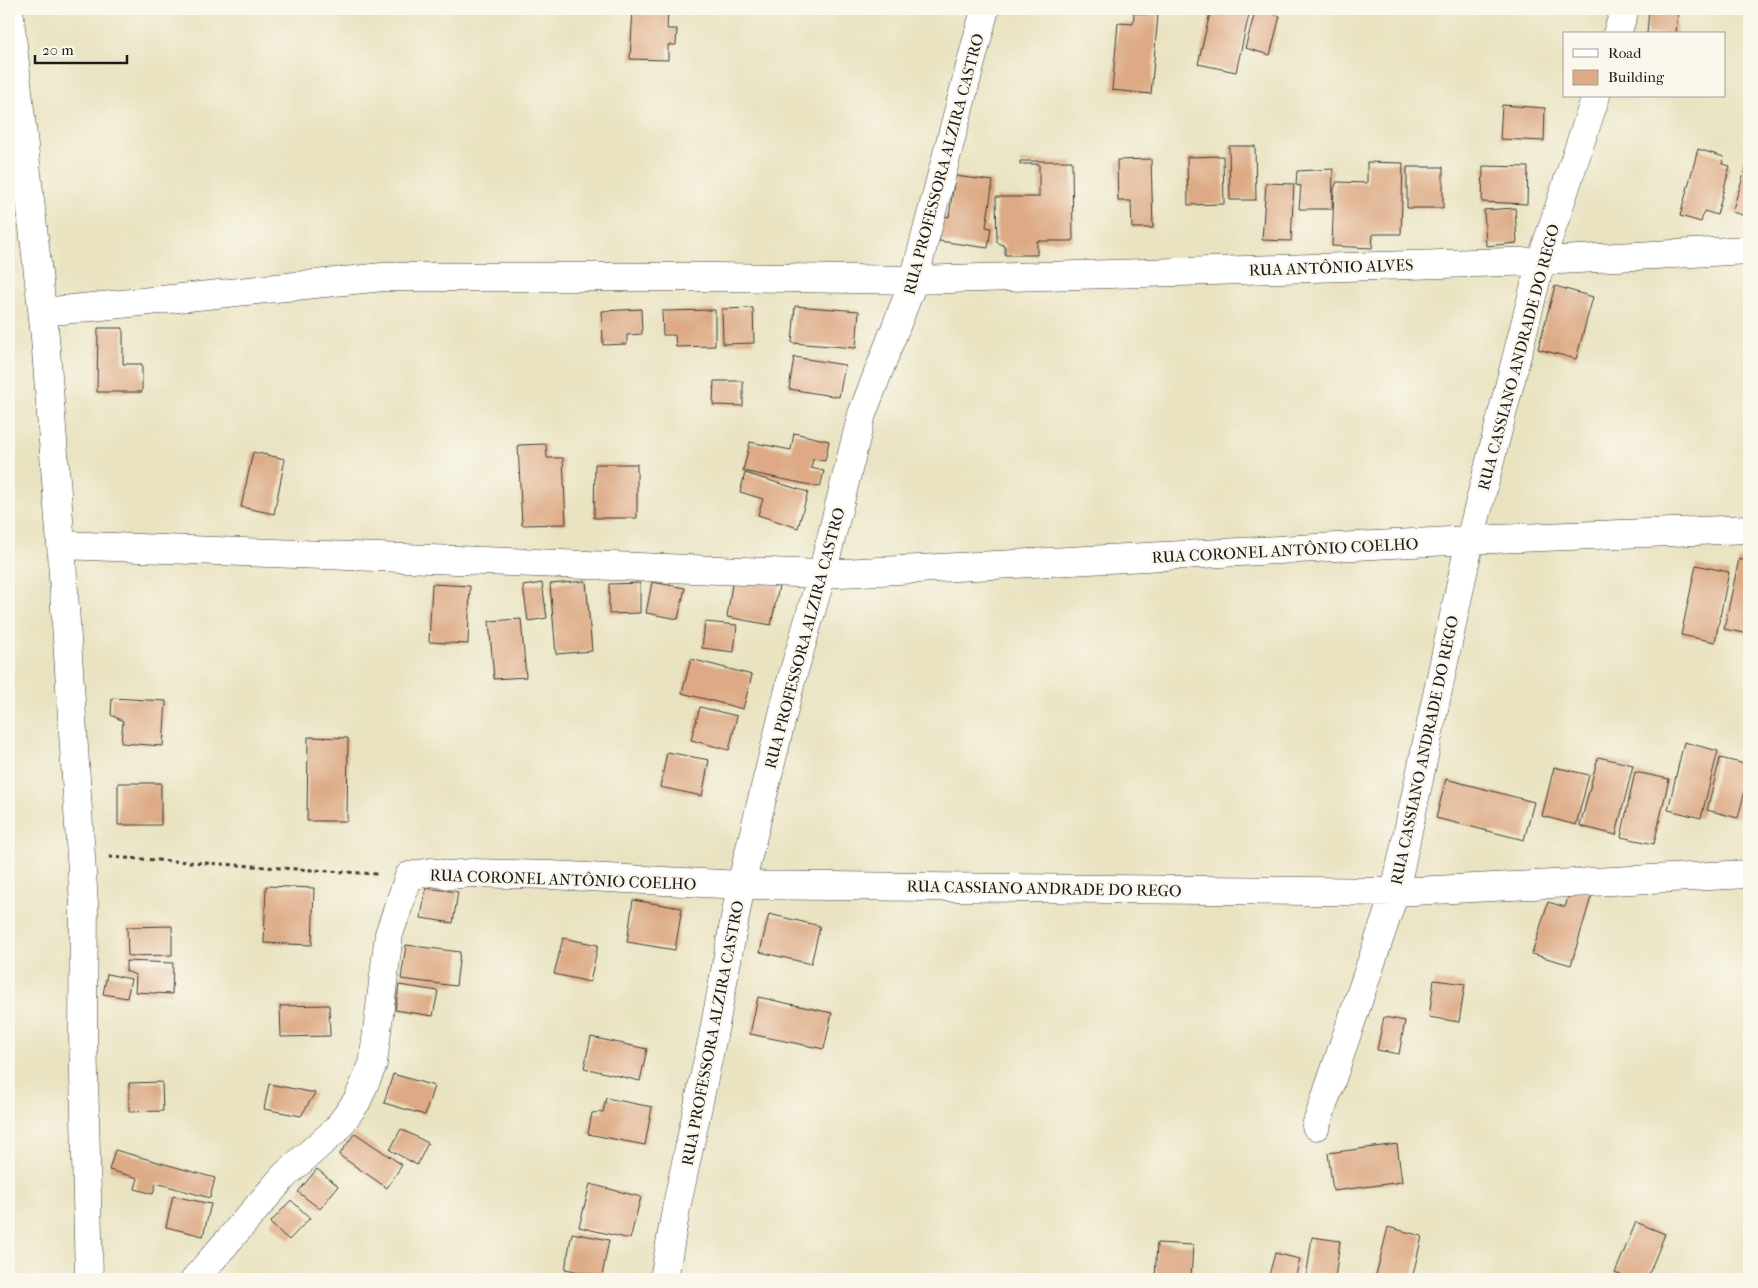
<svg xmlns="http://www.w3.org/2000/svg" width="1758" height="1288" font-family="'IM FELL French Canon',serif">
	<rect width="100%" height="100%" fill="#fbf7ec"/>
	<filter id="ink" filterUnits="userSpaceOnUse"><feTurbulence type="fractalNoise" baseFrequency=".02" numOctaves="2"/><feDisplacementMap in="SourceGraphic" scale="10" xChannelSelector="R" yChannelSelector="G"/><feConvolveMatrix kernelMatrix="1 2 1 2 8 2 1 2 1" color-interpolation-filters="sRGB"/></filter>
	<filter id="wash" filterUnits="userSpaceOnUse"><feTurbulence type="fractalNoise" baseFrequency=".0096" numOctaves="4" result="noise"/><feDisplacementMap in="SourceGraphic" scale="20" xChannelSelector="R" yChannelSelector="G"/><feGaussianBlur stdDeviation="1.12" result="paint"/><feColorMatrix in="noise" values="0 0 0 0 0 0 0 0 0 0 0 0 0 0 0 0 0 1.4 0 .05"/><feComposite in="paint" operator="in"/></filter>
	<g filter="url(#wash)">
		<rect width="100%" height="100%" fill="#e9e3c1"/>
		<g id="blocks">
			<path fill="#ddaa85" d="M633 9H668L667 29H677L676 45H668V60L630 59Z
				M1211 9H1243L1250 10 1236 72 1198 64Z
				M1256 9 1280 16 1270 55 1245 48Z
				M1649 9H1678L1676 34H1647Z
				M1134 13 1158 15 1151 94 1112 90 1118 23 1133 24Z
				M1502 105 1545 108 1544 141 1500 139Z
				M1229 146H1255L1256 200H1230Z
				M1698 149 1724 157 1722 164 1730 166 1717 215 1704 211 1701 222 1680 216Z
				M1223 156 1224 204 1188 205 1187 157Z
				M1749 158V217L1732 212Z
				M1151 159 1153 228H1132L1131 201H1118L1117 160Z
				M1020 161H1072L1073 241H1037V255H1005V246L997 242 996 197H1039V164H1020Z
				M1367 162 1403 163 1401 234H1373L1372 248 1332 246 1334 188 1337 182 1367 183Z
				M1483 166 1528 167 1527 204 1482 202Z
				M1407 167H1443V208H1407Z
				M1333 169 1332 209H1299L1301 186 1296 185 1297 171Z
				M955 176 993 181 986 227 991 228 988 248 939 241 942 216 949 217Z
				M1266 183 1294 184 1291 241 1262 240Z
				M1515 208 1517 243 1486 246 1484 210Z
				M1555 286 1593 297 1576 359 1538 349Z
				M795 306 859 311 856 348 792 343Z
				M753 308 754 343 723 344 722 309Z
				M641 309 642 334 627 335V344L603 345 602 311Z
				M715 310V346L676 347 675 335H663L662 311Z
				M98 328H123V364H142V392H97Z
				M794 357 845 365 839 397 789 389Z
				M714 381H743V406L713 405Z
				M794 433 829 441 825 461 813 459 811 468 824 471 820 487 743 471 750 442 791 450Z
				M546 444 547 458H563L566 524 522 525 518 445Z
				M253 452 285 459 274 514 241 507Z
				M595 464H637V518H594Z
				M745 473 808 492 798 528 758 515 763 499 740 492Z
				M1739 559 1749 562V634L1724 629Z
				M1696 565 1729 572 1715 642 1681 635Z
				M733 578 779 586 771 625 727 617Z
				M586 581 592 651 556 654 550 584Z
				M652 582 685 588 678 619 646 613Z
				M542 583 547 618 528 621 523 586Z
				M640 583V613L609 614V584Z
				M432 584 470 586 468 644 429 642Z
				M521 619 526 677 494 679 489 621Z
				M705 622 737 625 734 652 702 648Z
				M691 659 752 675 743 709 682 693Z
				M112 698 166 701 163 746 121 743 123 721 111 715Z
				M700 707 737 716 729 750 691 740Z
				M308 737 348 738 347 821H307Z
				M1684 742 1718 751 1701 818 1668 810Z
				M667 752 709 760 702 796 660 787Z
				M1598 757 1633 765 1616 835 1580 826Z
				M1720 758 1749 765V774L1738 818 1707 810Z
				M1554 767 1589 775 1576 825 1542 816Z
				M1635 772 1669 779 1654 844 1621 837Z
				M1446 779 1534 802 1524 840 1436 818Z
				M118 783H161V825H118Z
				M266 886 314 888 312 945 264 943Z
				M426 888 458 892 453 923 421 918Z
				M1571 888 1592 894 1571 965 1532 954 1548 902 1565 907Z
				M633 900 682 908 675 950 627 942Z
				M769 914 820 926 811 964 760 952Z
				M172 926V955L128 956 127 927Z
				M563 938 598 945 590 982 554 974Z
				M406 945 460 952 456 986 401 979Z
				M126 961 173 963 172 994 135 992 136 975 126 971Z
				M107 974 131 979 127 998 103 994Z
				M1434 980 1465 984 1459 1022 1429 1017Z
				M399 985 438 991 433 1016 395 1010Z
				M758 997 832 1013 824 1049 750 1034Z
				M329 1005 330 1036 281 1037 280 1006Z
				M1384 1017 1405 1021 1399 1054 1377 1050Z
				M591 1037 647 1049 640 1081 584 1068Z
				M393 1074 434 1086 425 1115 384 1103Z
				M162 1082 163 1111 129 1112V1083Z
				M269 1084 315 1093 301 1116 264 1109Z
				M606 1098 652 1107 645 1145 588 1134 592 1113 603 1112Z
				M401 1129 428 1143 417 1165 390 1150Z
				M355 1133 402 1165 387 1188 339 1155Z
				M1397 1144 1402 1182 1333 1191 1328 1153Z
				M115 1150 215 1178 210 1198 156 1183 153 1194 135 1189 138 1178 109 1170Z
				M317 1169 338 1186 320 1209 298 1192Z
				M590 1184 641 1197 630 1239 579 1227Z
				M173 1196 211 1204 203 1236 166 1227Z
				M291 1200 310 1218 289 1240 270 1223Z
				M1636 1222 1665 1234 1647 1279H1630L1615 1273Z
				M1388 1227 1422 1236 1412 1279H1375Z
				M572 1233 609 1240 602 1276 565 1269Z
				M1312 1237 1340 1241 1335 1279H1306Z
				M1157 1243 1193 1245 1191 1279H1155Z
				M1275 1253 1300 1259 1295 1279H1268Z"/>
		</g>
	</g>
	<g filter="url(#ink)">
		<use href="#blocks" fill-opacity="0" stroke="#3b3a35" stroke-width="1"/>
		<g fill="none" stroke-linecap="round" stroke-linejoin="round">
			<g stroke="#3b3a35" stroke-width="29">
				<path id="minor" d="M9 9 45 337 61 545 84 904 83 1034 89 1279
					M1617 34 1625 9
					M43 312 383 277H715L914 280 1541 261 1749 250
					M61 545 822 574 1470 540 1749 529
					M1316 1126 1395 892 1749 874
					M195 1279 285 1175 337 1129 357 1101 373 1064 389 934 409 876 431 872 449 875 472 873 550 875 741 885 1395 892 1470 540 1541 261 1596 96
					M664 1279 676 1209 713 1036 741 885 791 681 822 574 862 414 914 280 985 9"/>
			</g>
			<path stroke="#3b3a35" stroke-width="3" stroke-dasharray="4 4" stroke-linecap="butt" d="M109 857 377 874"/>
			<use href="#minor" stroke="#fff" stroke-width="28"/>
		</g>
	</g>
	<g text-anchor="middle" stroke-width="5" stroke-linejoin="round" paint-order="stroke">
		<g font-size="16" fill="#1c1c1c" stroke="#fbf7ec">
			<text transform="translate(943 164) rotate(-75)" y="6">RUA PROFESSORA ALZIRA CASTRO</text>
			<text transform="translate(1331 267) rotate(-2)" y="6">RUA ANTÔNIO ALVES</text>
			<text transform="translate(1518 357) rotate(-75)" y="6">RUA CASSIANO ANDRADE DO REGO</text>
			<text transform="translate(1285 550) rotate(-3)" y="6">RUA CORONEL ANTÔNIO COELHO</text>
			<text transform="translate(804 638) rotate(-75)" y="6">RUA PROFESSORA ALZIRA CASTRO</text>
			<text transform="translate(1424 750) rotate(-78)" y="6">RUA CASSIANO ANDRADE DO REGO</text>
			<text transform="translate(563 879) rotate(2)" y="6">RUA CORONEL ANTÔNIO COELHO</text>
			<text transform="translate(1044 888) rotate(1)" y="6">RUA CASSIANO ANDRADE DO REGO</text>
			<text transform="translate(712 1033) rotate(-79)" y="6">RUA PROFESSORA ALZIRA CASTRO</text>
		</g>
	</g>
	<rect width="1758" height="1288" fill="none" stroke="#fbf7ec" stroke-width="30"/>
	<rect x="1563" y="32" width="162" height="65" fill="#fbf7ec" stroke="#a29f99"/>
	<rect x="1573" y="49" width="25" height="8" fill="#ffffff" stroke="#a29f99"/>
	<text x="1608" y="58" font-size="15" fill="#1c1c1c">Road</text>
	<rect x="1573" y="70" width="25" height="15" fill="#ddaa85" stroke="#a29f99"/>
	<text x="1608" y="82" font-size="15" fill="#1c1c1c">Building</text>
	<path d="M35 55v8h92v-8" fill="none" stroke="#1c1c1c" stroke-width="2.5"/>
	<text x="42" y="55" font-size="15" fill="#1c1c1c" stroke="#fbf7ec" stroke-width="4" paint-order="stroke">20 m</text>
</svg>
